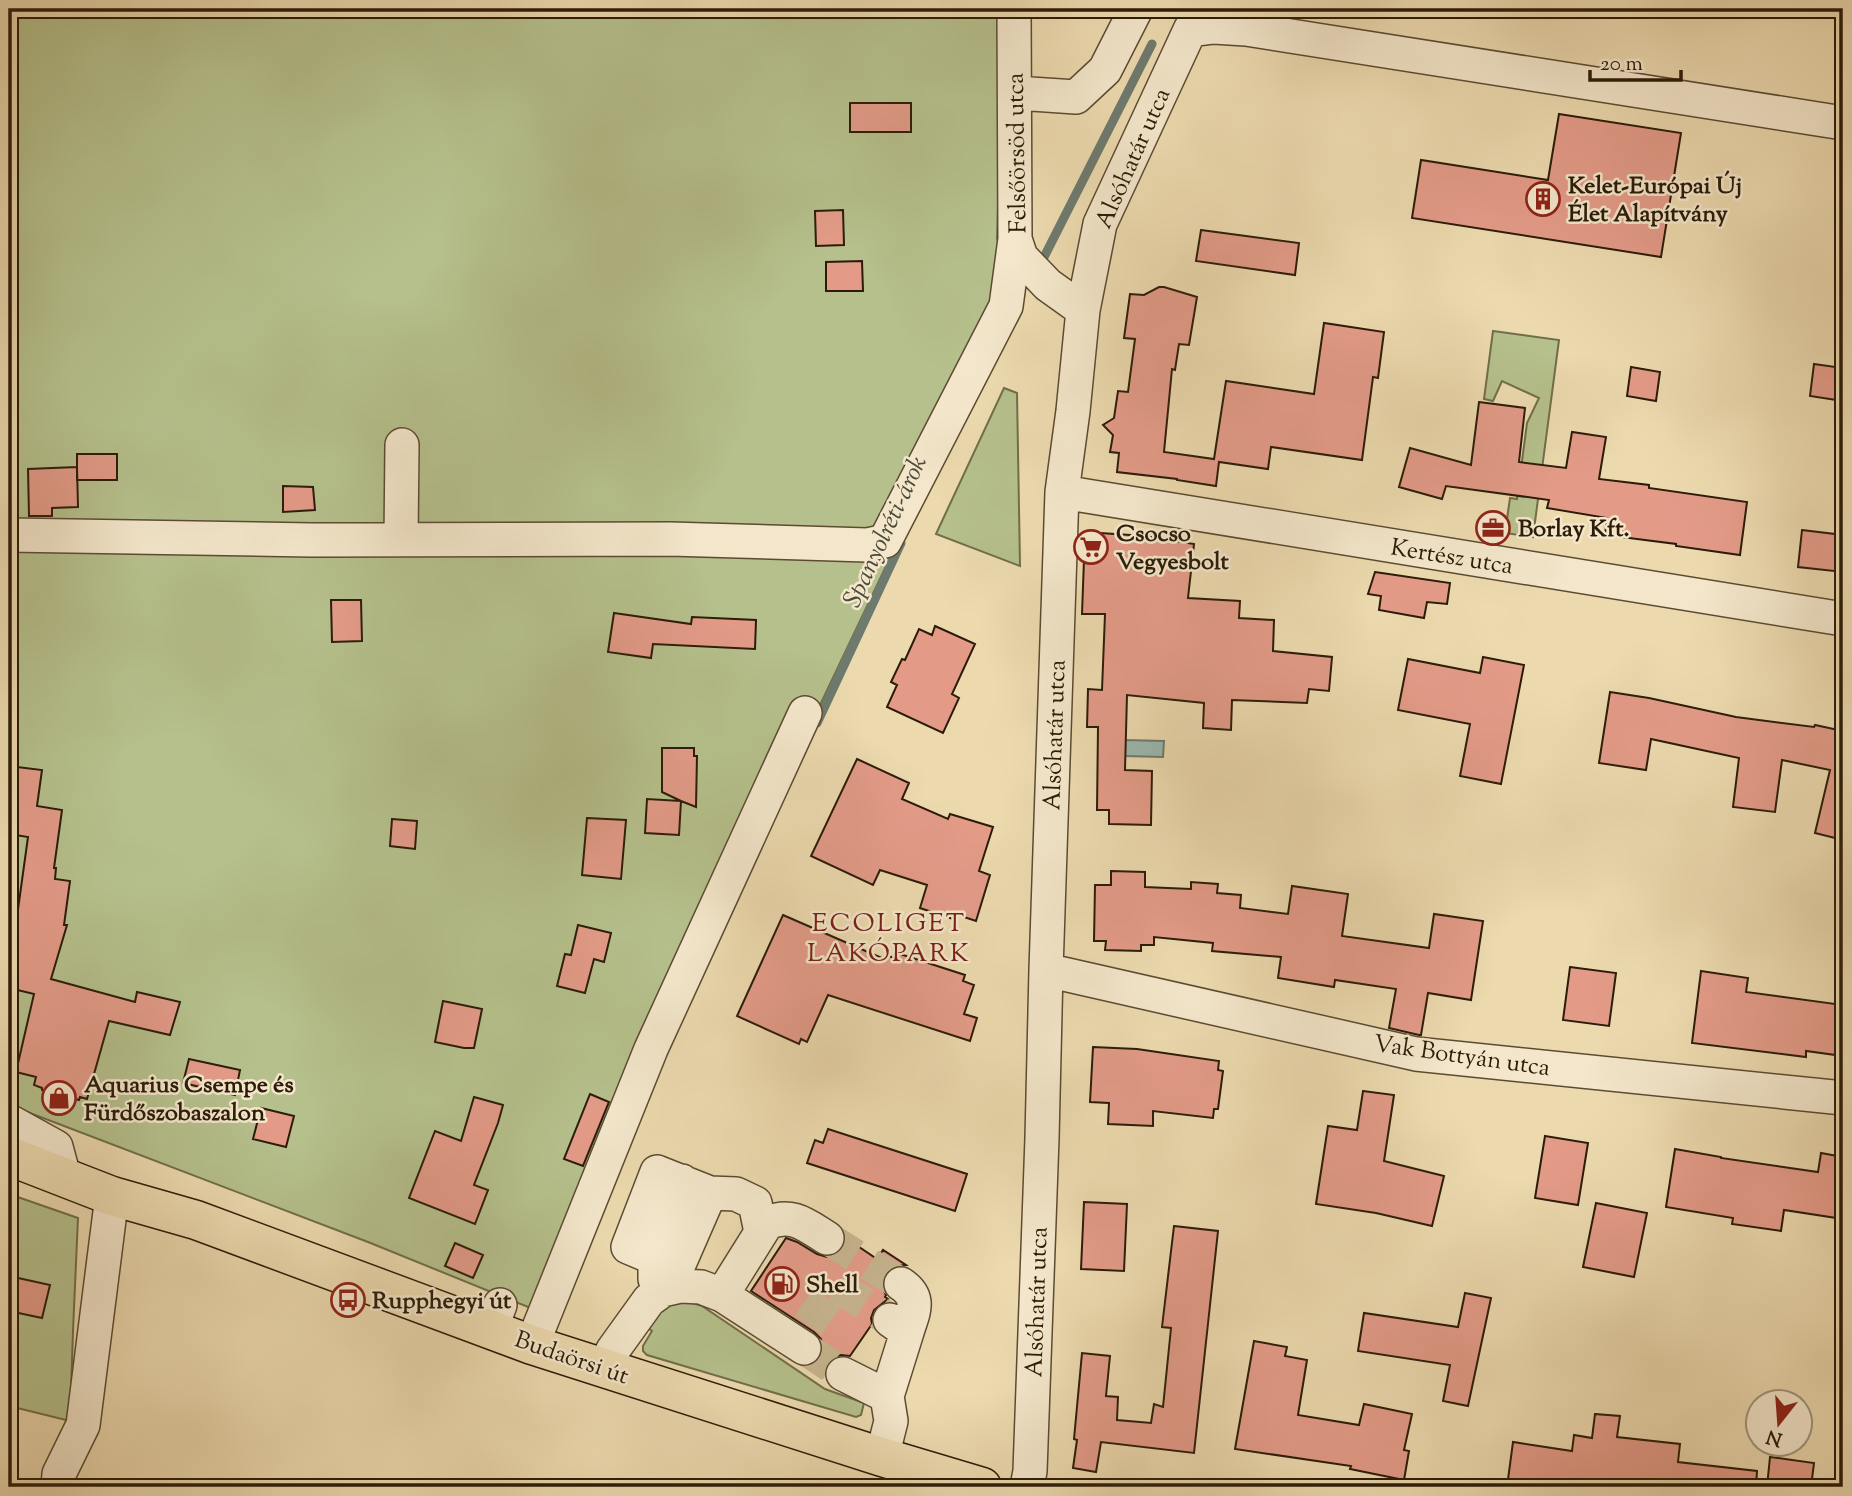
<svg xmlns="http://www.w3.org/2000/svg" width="1852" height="1496" font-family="'Sorts Mill Goudy',serif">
	<rect width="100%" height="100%" fill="#ecd9ae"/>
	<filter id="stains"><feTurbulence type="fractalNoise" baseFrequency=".00286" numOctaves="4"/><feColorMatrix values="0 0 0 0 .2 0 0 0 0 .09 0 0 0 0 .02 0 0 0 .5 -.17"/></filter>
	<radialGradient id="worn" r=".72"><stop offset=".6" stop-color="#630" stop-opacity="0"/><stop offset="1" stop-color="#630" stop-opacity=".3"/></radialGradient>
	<path fill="#b5c08c" stroke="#706e4a" stroke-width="2" d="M9 9H1004L997 239 1022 280 533 1309 368 1242 9 1105Z
		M1493 331 1559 340 1533 537 1505 533 1510 498 1517 499 1527 423 1539 398 1502 381 1493 401 1484 399Z
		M1004 388 1017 393 1020 566 936 534Z
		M9 1194 78 1218 73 1331 70 1421 9 1406Z
		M686 1301 702 1306 825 1389 864 1403 861 1415 856 1417 647 1355 643 1351V1346L652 1331 647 1327C659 1309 664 1304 686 1301Z"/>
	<path fill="#9ab9b2" stroke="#6e7a6e" stroke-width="2" d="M1124 740 1164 741 1163 757 1124 756Z"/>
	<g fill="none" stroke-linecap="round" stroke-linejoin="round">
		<path stroke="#6e7a6e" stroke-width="9" d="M1039 267 1152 44
			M817 723 901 543"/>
	</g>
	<path fill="#e39b88" stroke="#2b1c09" stroke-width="2" d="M850 103H911V132H850Z
		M1559 114 1681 133 1661 257 1412 218 1421 160 1548 180Z
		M843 210 844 245 816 246 815 211Z
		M1201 230 1299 243 1295 275 1196 261Z
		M862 261 863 291H826V262Z
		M1159 287H1164L1197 297 1189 345 1179 344 1175 370 1172 369 1164 452 1214 459 1226 381 1314 394 1324 323 1384 332 1378 378 1373 377 1362 460 1271 447 1268 469 1219 462 1216 486 1177 480V479L1117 472 1119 453 1110 452 1113 435 1103 425 1114 418 1118 391 1128 392 1135 339 1124 338 1130 294 1144 295Z
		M1814 364 1843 368V401L1810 396Z
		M1631 367 1660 372 1656 401 1627 396Z
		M1479 402 1525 408 1519 462 1566 468 1572 432 1606 437 1599 479 1649 485V488L1747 502 1740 555 1676 546V544L1605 535 1607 518 1547 508 1549 500 1446 486 1442 499 1399 487 1410 448 1471 465Z
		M77 454H117V480H77Z
		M77 467 78 507 52 508V516H29L28 469Z
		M283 486 313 487 315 510 283 512Z
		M1802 530 1843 535V572L1798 567Z
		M1085 532 1145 536 1194 544 1188 598 1240 601 1239 618 1274 620 1273 651 1332 657 1329 691 1309 689 1307 703 1232 700 1231 730 1203 728 1204 703 1127 695 1125 770 1152 771 1151 825 1109 824V810H1097L1098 727H1087L1088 689 1102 690 1105 614H1082Z
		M1375 572 1450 583 1447 604 1427 602 1424 618 1379 610 1381 596 1368 594Z
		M331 600H361L362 641 332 642Z
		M614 613 691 624 692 617 756 620 755 649 653 644 651 658 608 652Z
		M935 626 975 644 952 694 959 698 943 733 887 707 897 685 891 682 902 659 905 660 919 629 932 635Z
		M1483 657 1524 665 1501 784 1460 776 1470 724 1398 710 1408 659 1480 673Z
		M1610 692 1649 698 1736 717 1814 727 1815 725 1843 731V840L1815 833 1830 770 1782 760 1775 812 1733 807 1739 758 1651 739 1646 770 1599 763Z
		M662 748H694V756H697L696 807 681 801 679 835 645 833 647 799 681 801 662 792Z
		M857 759 909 783 902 799 948 819 950 814 993 827 979 871 990 875 976 921 955 914 953 919 920 908 927 885 880 870 873 885 811 856Z
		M9 766 42 770 37 806 62 810 54 868H56L55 879 70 881 64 925H67L51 979 135 1002 137 992 180 1002 170 1035 109 1021 87 1099 80 1097 79 1100 42 1090V1088L34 1085 36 1077 16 1072 34 994 9 988V929L15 931 28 837 9 834Z
		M587 818 626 820 621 879 582 875Z
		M392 819 417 821 415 849 390 846Z
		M1111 871 1145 872V887L1191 889V882L1218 884 1217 893 1241 895 1240 908 1288 914 1292 886 1348 894 1342 936 1429 948 1434 914 1483 921 1471 1000 1428 993 1421 1035H1419L1389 1028 1396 989 1335 980 1334 987 1278 978 1281 957 1212 951 1213 943 1154 937V945H1141V951L1105 950 1106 941H1094L1095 885H1111Z
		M783 915 884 959 885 955 895 958 897 953 965 975 963 981 974 985 964 1014 977 1018 970 1041 828 995 807 1042 801 1039 799 1044 737 1016Z
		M578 925 611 933 604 962 594 959 585 993 557 986 565 954 571 955Z
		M1570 967 1616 973 1609 1026 1563 1020Z
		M1701 971 1748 978 1746 992 1843 1005V1056L1806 1051V1057L1692 1043Z
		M443 1001 482 1009 474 1048H464L435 1042Z
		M1093 1047 1137 1049 1219 1061 1218 1070 1223 1071 1218 1109H1214L1213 1118 1153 1111V1126L1108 1124 1109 1103 1090 1102Z
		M189 1059 240 1070 235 1095 183 1083Z
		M1363 1091 1394 1095 1384 1161 1444 1176 1432 1226 1376 1213 1316 1204 1328 1126 1357 1130Z
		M590 1094 609 1102 583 1166 564 1159Z
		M474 1097 503 1105 498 1123 474 1185 488 1190 475 1224 409 1198 435 1131 461 1141Z
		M261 1108 294 1116 286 1147 253 1139Z
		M828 1129 967 1174 955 1211 807 1163 815 1140 823 1143Z
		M1545 1136 1588 1143 1578 1205 1535 1198Z
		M1675 1149 1721 1157V1158L1818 1172 1821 1153 1843 1157V1219L1784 1210 1781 1231 1732 1224 1733 1218 1666 1207Z
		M1084 1202 1127 1204 1124 1271 1081 1269Z
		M1596 1203 1647 1213 1634 1277 1583 1267Z
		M1174 1226 1218 1231 1194 1453 1101 1442 1096 1472 1073 1468 1077 1440 1074 1439 1082 1353 1110 1356 1106 1396 1118 1397 1117 1420 1151 1423 1154 1404 1163 1407 1171 1328 1162 1327Z
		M786 1238 797 1242 817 1254 827 1257 835 1255 843 1249 846 1238 877 1259 883 1250 906 1265 895 1266 886 1273 882 1282 883 1290 886 1295 885 1297 888 1299 874 1310 871 1318 872 1324 850 1356 841 1355 833 1358 826 1365 824 1373 812 1365 820 1359 823 1350 821 1339 814 1332 751 1291Z
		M455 1243 483 1255 473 1278 445 1266Z
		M9 1276 50 1285 42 1318 9 1311Z
		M1465 1293 1491 1298 1468 1406 1443 1401 1450 1365 1358 1351 1364 1313 1458 1327Z
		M1254 1341 1287 1347 1285 1356 1307 1360 1298 1415 1359 1425 1364 1404 1412 1414 1404 1450 1409 1451 1404 1480 1350 1469 1351 1466 1235 1449Z
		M1595 1414 1620 1416 1617 1437 1680 1444 1678 1462 1757 1471 1756 1487H1507L1513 1442 1572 1451 1574 1435 1592 1438Z
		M1770 1457 1814 1463 1811 1487H1767Z"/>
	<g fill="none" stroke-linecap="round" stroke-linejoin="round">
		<path stroke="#c5b38d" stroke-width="33" stroke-dasharray="33 17" stroke-linecap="butt" d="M827 1238 901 1284
			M808 1325 836 1285 890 1320
			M804 1348 843 1374"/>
		<g stroke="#5b4b32" stroke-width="36">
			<path id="minor" d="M1014 9 1015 239 1021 257 1048 285 1083 310
				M1190 30 1214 27 1246 29 1843 123
				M1015 93 1076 97 1105 70 1136 9
				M1062 492 1843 619
				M9 535 312 540 670 539 867 545 885 541 1006 306 1015 239
				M401 540 402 445
				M1046 970 1416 1054 1843 1098
				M9 1121 56 1147 64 1177
				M678 1268 628 1247 657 1172 710 1193
				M655 1279V1258L682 1181
				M901 1284C922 1298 913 1312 907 1332
				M669 1287 710 1193 736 1194 755 1203 761 1232
				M722 1295 767 1223C792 1212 806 1225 827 1238
				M491 1329 500 1305
				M532 1345 651 1049 805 713
				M603 1369 613 1350 649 1300 663 1290 681 1286 701 1287 722 1295 804 1348
				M843 1374 887 1396 891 1421 882 1457
				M887 1396 907 1332 890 1320
				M58 1487 59 1474 83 1425 112 1196
				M1027 1487 1030 1471 1042 1138 1046 970 1062 492 1073 411 1083 310 1100 224 1190 30 1202 9"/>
		</g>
		<g stroke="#2b1c09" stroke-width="41">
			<path id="major" d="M9 1156 112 1196 196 1220 532 1345 882 1457 982 1487"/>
		</g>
		<use href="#minor" stroke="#f3e6ca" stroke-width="33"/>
		<use href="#major" stroke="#ecd9ae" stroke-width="38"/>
	</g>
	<defs>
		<g id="building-ring" transform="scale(1.75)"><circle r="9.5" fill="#f3e6ca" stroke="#8f2418" stroke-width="1.5"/><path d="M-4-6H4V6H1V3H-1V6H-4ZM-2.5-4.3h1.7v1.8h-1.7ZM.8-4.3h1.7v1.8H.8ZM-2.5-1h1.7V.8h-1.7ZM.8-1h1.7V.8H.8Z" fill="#8f2418"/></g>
		<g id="office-ring" transform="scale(1.75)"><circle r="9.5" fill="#f3e6ca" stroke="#8f2418" stroke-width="1.5"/><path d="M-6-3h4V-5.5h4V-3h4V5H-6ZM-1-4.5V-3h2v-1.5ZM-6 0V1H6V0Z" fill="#8f2418"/></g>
		<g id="supermarket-ring" transform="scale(1.75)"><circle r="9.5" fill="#f3e6ca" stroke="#8f2418" stroke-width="1.5"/><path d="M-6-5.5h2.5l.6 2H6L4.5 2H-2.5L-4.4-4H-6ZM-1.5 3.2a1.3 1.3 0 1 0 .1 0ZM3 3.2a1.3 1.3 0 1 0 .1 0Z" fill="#8f2418"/></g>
		<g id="shop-ring" transform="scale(1.75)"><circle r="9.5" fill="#f3e6ca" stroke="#8f2418" stroke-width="1.5"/><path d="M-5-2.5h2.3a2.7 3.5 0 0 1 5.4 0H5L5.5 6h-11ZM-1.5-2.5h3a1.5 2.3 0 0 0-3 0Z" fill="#8f2418"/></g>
		<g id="fuel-ring" transform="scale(1.75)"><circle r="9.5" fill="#f3e6ca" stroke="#8f2418" stroke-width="1.5"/><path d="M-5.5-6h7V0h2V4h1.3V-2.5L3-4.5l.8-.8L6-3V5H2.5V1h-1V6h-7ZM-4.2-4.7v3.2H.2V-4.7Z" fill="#8f2418"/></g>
		<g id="bus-ring" transform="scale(1.75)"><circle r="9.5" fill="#f3e6ca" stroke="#8f2418" stroke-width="1.5"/><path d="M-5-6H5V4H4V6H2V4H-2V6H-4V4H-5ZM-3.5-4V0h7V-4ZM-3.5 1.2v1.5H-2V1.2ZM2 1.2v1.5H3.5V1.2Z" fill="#8f2418"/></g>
	</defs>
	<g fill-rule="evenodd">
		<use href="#building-ring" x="1543" y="199"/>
		<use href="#office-ring" x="1493" y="528"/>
		<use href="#supermarket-ring" x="1091" y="547"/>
		<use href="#shop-ring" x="59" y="1098"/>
		<use href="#fuel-ring" x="782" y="1284"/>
		<use href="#bus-ring" x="348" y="1300"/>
	</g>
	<g text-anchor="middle" stroke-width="5" stroke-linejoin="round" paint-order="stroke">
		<g font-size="24" fill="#2b1c09" stroke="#f3e6ca">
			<text transform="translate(1016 153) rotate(-91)" y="8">Felsőörsöd utca</text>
			<text transform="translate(1132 158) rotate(-66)" y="8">Alsóhatár utca</text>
			<text transform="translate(1452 556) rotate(9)" y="8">Kertész utca</text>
			<text transform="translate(1054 735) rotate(-88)" y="8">Alsóhatár utca</text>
			<text transform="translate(1462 1055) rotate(8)" y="8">Vak Bottyán utca</text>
			<text transform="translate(1036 1302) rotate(-88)" y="8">Alsóhatár utca</text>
			<text transform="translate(572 1357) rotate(19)" y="8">Budaörsi út</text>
		</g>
		<g font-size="24" font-weight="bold" fill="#2b1c09" stroke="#f3e6ca" text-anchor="start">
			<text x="1568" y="193">Kelet-Európai Új<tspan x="1568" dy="28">Élet Alapítvány</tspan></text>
			<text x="1518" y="536">Borlay Kft.</text>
			<text x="1116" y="541">Csocso<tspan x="1116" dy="28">Vegyesbolt</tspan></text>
			<text x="84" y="1092">Aquarius Csempe és<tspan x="84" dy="28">Fürdőszobaszalon</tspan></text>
			<text x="806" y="1292">Shell</text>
			<text x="372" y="1308">Rupphegyi út</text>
		</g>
		<g font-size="26" font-style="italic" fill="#4c4b3c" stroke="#f3e6ca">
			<text transform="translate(884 531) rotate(-65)" y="9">Spanyolréti-árok</text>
		</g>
		<g font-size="26" letter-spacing="2" fill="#7a1f14" stroke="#f3e6ca">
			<text x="889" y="931">ECOLIGET<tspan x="889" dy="30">LAKÓPARK</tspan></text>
		</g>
	</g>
	<rect width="1852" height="1496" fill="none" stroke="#ecd9ae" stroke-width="35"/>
	<rect x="10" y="10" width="1831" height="1475" fill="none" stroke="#2b1c09" stroke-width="3.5"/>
	<rect x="18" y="18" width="1817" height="1461" fill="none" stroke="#2b1c09" stroke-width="2"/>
	<g transform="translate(1779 1423) rotate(197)"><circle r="33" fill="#f3e6ca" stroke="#a3957d" stroke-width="2"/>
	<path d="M0-5L12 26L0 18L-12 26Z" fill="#8f2418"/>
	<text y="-10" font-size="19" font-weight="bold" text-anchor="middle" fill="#2b1c09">N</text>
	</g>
	<path d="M1590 70v10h91v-10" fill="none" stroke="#2b1c09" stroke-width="3.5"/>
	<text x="1600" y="70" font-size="21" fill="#2b1c09" stroke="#f3e6ca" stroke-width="5" paint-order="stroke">20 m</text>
	<rect width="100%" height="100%" filter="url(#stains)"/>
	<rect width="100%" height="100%" fill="url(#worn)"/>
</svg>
